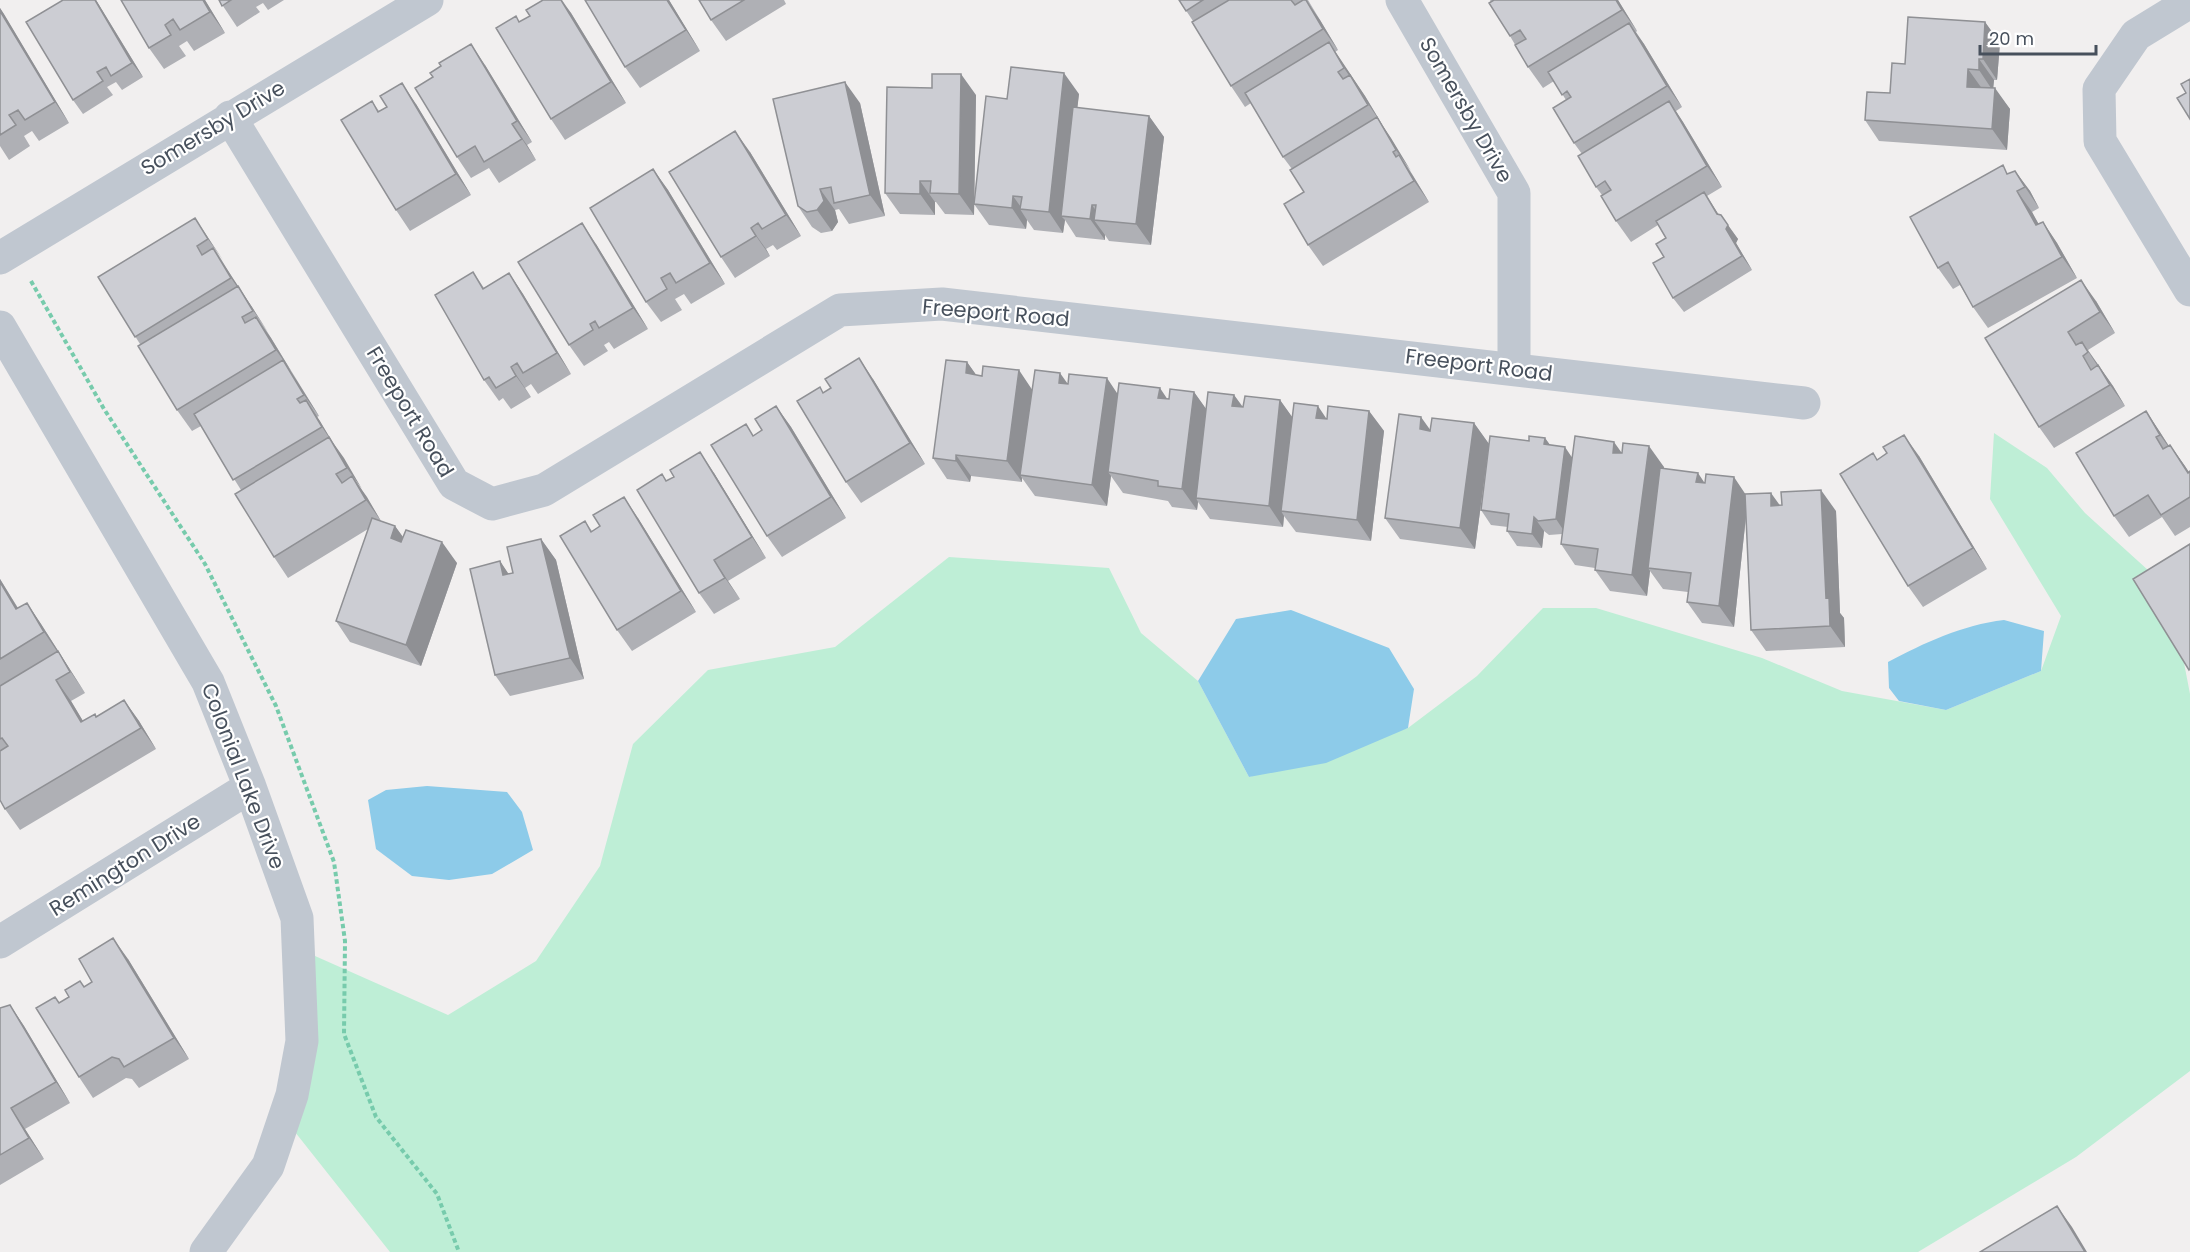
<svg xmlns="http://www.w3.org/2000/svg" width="2190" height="1252" font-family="Poppins,sans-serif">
	<rect width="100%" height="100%" fill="#f1efef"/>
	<path fill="#beeed6" d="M1994 433 2047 468 2085 513 2170 590 2190 694V1071L2076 1157 1918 1252H390L295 1132 306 952 448 1015 536 961 600 866 633 744 708 670 835 647 949 557 1109 568 1141 633 1198 681 1249 777 1408 728 1477 676 1543 608H1596L1762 658 1842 691 1946 710 2041 671 2061 616 1990 499Z"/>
	<path fill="#8dcbe9" d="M1291 610 1389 648 1414 689 1408 728 1326 763 1249 777 1198 681 1236 619Z
		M2004 620 2044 631 2041 671 1946 710 1899 701 1889 688 1888 662C1924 643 1962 625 2004 620Z
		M427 786 507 792 522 812 533 850 492 874 449 880 412 876 376 849 368 800 386 790Z"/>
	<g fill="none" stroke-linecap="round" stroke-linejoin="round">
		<path stroke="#77cbac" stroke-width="4" stroke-dasharray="4.5 3" stroke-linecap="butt" d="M31 281 104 409 205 564 276 706 334 862 345 941 344 1034 376 1117 437 1194 459 1252"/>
		<path stroke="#c0c7d0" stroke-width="33" d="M1402 0 1514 193V369
			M2190 2 2136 35 2099 89 2100 141 2190 290
			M230 117 454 484 492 504 544 490 840 310 942 304 1804 403
			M0 258 427 0
			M0 327 208 682 250 787 297 918 302 1041 292 1095 268 1166 206 1252
			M0 942 250 787"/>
	</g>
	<path fill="#afb0b5" d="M63 0H96L143 77 122 90 116 82 107 87 113 95 83 114 73 100Z
		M121 0H205L225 33 194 51 187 41 179 46 186 56 164 69 149 48Z
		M219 0H284L268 10 263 3 256 7 260 12 237 27Z
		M543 0H562L571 13 626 103 565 140 551 119 520 22 530 16Z
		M585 0H669L700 51 640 88 625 67Z
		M699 0H784L786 4 726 41 711 20Z
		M1179 0H1308L1338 50 1335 52 1365 96 1429 202 1323 266 1308 245 1304 192 1292 169 1283 157 1251 103 1245 107 1231 86 1193 21Z
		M1490 0H1618L1637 31 1636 32 1644 44 1682 107 1676 111 1683 122 1722 187 1707 196 1719 215 1738 239 1736 243 1752 270 1684 312 1673 298 1664 257 1666 238 1658 225 1631 242 1616 221 1602 195 1596 187 1582 154 1574 143 1566 100 1554 81 1543 88 1528 67 1510 36Z
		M0 8 69 123 39 141 32 131 24 136 30 146 9 160 0 146Z
		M1985 22 2000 43 1997 80H1994L1993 88 2010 109 2007 150 1879 141 1865 120 1890 93 1905 64Z
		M485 65 532 142 527 145 536 160 499 183 489 168 471 178 457 157Z
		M1079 94 1077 108 1149 116 1164 137 1151 245 1109 241 1105 235V240L1076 237 1065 220 1063 233 1034 230 1027 220 1026 229 989 225 974 204 1007 99Z
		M976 95 974 215 945 214 936 202H935V215L900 214 885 193Z
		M372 101 379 111 387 107 416 104 471 195 410 231 396 210Z
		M860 103 885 216 849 224 839 209 835 210 838 222 832 231 821 233 812 227 798 206Z
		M750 152 801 236 777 250 773 245 766 249 770 256 735 278 721 257Z
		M653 169 668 190 725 284 691 304 684 294 675 299 682 310 661 322 646 302Z
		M2015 171 2030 191 2039 208 2032 212 2038 224 2043 222 2057 243 2077 278 1988 328 1973 307 1960 285 1953 289 1938 268 2009 174Z
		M209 239 238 287 252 307 319 416 317 417 381 521 395 526 403 537 457 563 421 666 350 642 336 621 368 529 288 578 274 557 241 490 201 426 192 431 177 410 140 344 98 277Z
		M596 244 648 329 614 349 609 342 604 345 608 351 584 366 569 345Z
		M473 272 484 288 509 273 523 294 571 374 538 394 531 384 525 388 531 397 511 409 503 398 499 401 484 380Z
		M2096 301 2115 333 2088 350 2113 386 2125 406 2054 448 2039 427 1985 338Z
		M967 362 976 375 1032 390 1068 384 1118 394 1168 399 1194 392 1206 409 1234 395 1243 407 1280 400 1292 417 1327 419 1369 411 1384 431 1371 541 1296 532 1284 516 1283 527 1210 519 1198 502 1197 510 1172 507 1168 501 1123 493 1111 476 1107 506 1035 496 1022 478V482L971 476 970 482 947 479 933 458Z
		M873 379 925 464 861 503 846 482 824 393 831 388Z
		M776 406 791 427 846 518 782 557 767 536 754 435 762 430Z
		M2146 411 2169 446 2170 445 2189 472 2190 471V527L2175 536 2162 517 2129 537 2114 516Z
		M1474 423 1489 444 1475 549 1400 539 1385 518 1431 430Z
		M1545 438 1550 445 1572 457 1622 453 1664 467V469L1705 483 1780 505 1836 511 1840 613 1844 618 1845 647 1766 651 1751 630 1746 517 1734 627 1702 623 1687 602 1688 592 1663 589 1650 571 1647 596 1610 591 1595 570V568L1575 565 1561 544 1562 534 1549 535 1544 531 1542 548 1517 546 1507 531 1508 527 1491 525 1481 510 1529 441Z
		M1873 453 1877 460 1887 453 1919 456 1987 569 1923 607 1908 586Z
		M714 473 766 558 728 581 740 599 714 614 699 593 662 474 667 481Z
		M638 518 696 612 632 651 617 630 585 521 592 531 600 526Z
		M541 539 556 560 584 679 510 696 495 675 500 561 508 574 513 573Z
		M0 579 18 608 27 603 41 624 85 693 71 701 83 721 96 717 124 700 139 721 156 749 20 830 5 809 0 800Z
		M128 959 189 1059 139 1088 132 1079 126 1078 93 1098 79 1077 59 1003Z
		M10 1005 24 1026 70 1103 25 1129 44 1159 0 1185V1008Z"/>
	<path fill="#8f9094" d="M95 0H96L143 77 132 63Z
		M203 0H205L225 33 210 12Z
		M561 0 571 13 626 103 611 82Z
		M667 0H669L700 51 686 30Z
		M1306 0 1320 20 1338 50 1323 29Z
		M1616 0H1618L1637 31 1622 10Z
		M0 8 4 14 69 123 55 102 0 11Z
		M1985 22 2000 43 1997 80 1983 59Z
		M1629 23 1644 44 1682 107 1667 86Z
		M1329 42 1365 96 1383 126 1344 68Z
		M471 44 485 65 532 142 517 121Z
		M1979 59 1994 80 1993 91 1979 70Z
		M1968 69 1983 90 1967 87Z
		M1064 73 1079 94 1065 216H1061L1065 220 1063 233 1049 212Z
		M961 74 976 95 974 215 959 194Z
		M845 82 860 103 885 216 870 195Z
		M402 83 416 104 471 195 456 174Z
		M1995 88 2010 109 2007 150 1992 129Z
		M1669 101 1683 122 1722 187 1707 166Z
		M1149 116 1164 137 1151 245 1136 224Z
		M1377 117 1391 138 1411 171 1396 150Z
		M512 124 527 145 536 160Z
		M735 131 750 152 801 236 786 215Z
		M1399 155 1413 176 1429 202 1414 181Z
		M653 169 668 190 725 284 710 263Z
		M2015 171 2030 191 2039 208 2025 187Z
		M920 181 935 202V215L920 194Z
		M820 189 835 210 838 222 832 231 817 210Z
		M2017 191 2032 212 2051 246 2036 225Z
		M1704 192 1727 228 1721 215 1738 239 1736 243 1752 270 1742 256Z
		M1013 196 1023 210 1020 209 1027 220 1026 229 1012 208Z
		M1092 205 1103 221 1094 220 1105 235V240L1090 219Z
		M195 218 223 260 208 239Z
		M2043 222 2057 243 2077 278 2062 257Z
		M582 223 596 244 648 329 633 308Z
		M751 228 766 249 770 256 756 236Z
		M213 248 252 307 268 332 231 278Z
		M509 273 523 294 571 374 557 353Z
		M2081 280 2096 301 2115 333 2100 312Z
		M256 317 271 338 291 371 276 350Z
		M2082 342 2113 386 2125 406 2110 385Z
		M859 358 873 379 925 464 910 443Z
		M283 360 297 381 319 416 304 395Z
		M967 362 982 383 966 373Z
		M511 367 531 397 516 376Z
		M1019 370 1033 391 1020 475 1022 478V482L1007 461Z
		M1060 373 1075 394 1059 383Z
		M1107 378 1121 399 1108 472 1111 476 1107 506 1092 485Z
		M1160 388 1174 409 1158 398Z
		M1194 392 1209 413 1196 498 1198 502 1197 510 1182 489Z
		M1234 395 1249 416 1232 406Z
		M306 400 320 421 336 448 322 427Z
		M1280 400 1295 421 1281 511 1284 516 1283 527 1269 506Z
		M776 406 791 427 846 518 831 497Z
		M1318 406 1332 427 1316 418Z
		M1369 411 1384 431 1371 541 1357 520Z
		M2146 411 2160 432 2175 456 2160 435Z
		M1421 417 1436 438 1420 429Z
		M1474 423 1489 444 1475 549 1460 528Z
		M1904 435 1919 456 1987 569 1973 548Z
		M329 437 344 458 362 489 347 468Z
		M1545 438 1555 452 1544 444Z
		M1614 442 1629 463 1613 453Z
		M2170 445 2185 466 2190 474V476Z
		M1649 446 1664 467 1650 568H1648L1650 571 1647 596 1632 575Z
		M1565 447 1575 462 1566 534 1556 519Z
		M700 452 714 473 766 558 752 537Z
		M956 455 971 476 970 482 956 461Z
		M1698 473 1712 494 1696 482Z
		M352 476 367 497 381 521 366 500Z
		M1734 477 1748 498 1734 627 1719 606Z
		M1821 490 1836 511 1840 613 1844 618 1845 647 1830 626 1826 598Z
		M1771 493 1786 514 1771 506Z
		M624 497 638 518 696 612 681 591Z
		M1534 517 1544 531 1542 548 1532 534Z
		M395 526 410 547 391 538Z
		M541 539 556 560 584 679 570 658Z
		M442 542 457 563 421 666 406 645Z
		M714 560 740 599 725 578Z
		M500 561 514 582 503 575Z
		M0 579 31 630 16 609 0 582Z
		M27 603 41 624 85 693 44 632Z
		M56 680 71 701 96 743 81 722Z
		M124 700 139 721 156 749 141 728Z
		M113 938 128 959 189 1059 174 1038Z
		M10 1005 24 1026 70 1103 56 1082Z
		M11 1108 25 1129 44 1159 29 1138Z
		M2057 1206 2072 1227 2087 1252H2085Z"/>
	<path fill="#cccdd3" stroke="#8f9094" stroke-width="1.5" d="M63 0H95L132 63 111 76 106 67 97 72 103 81 73 100 26 22Z
		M121 0H203L210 12 180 30 173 19 165 25 171 35 149 48Z
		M219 0H231L222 6Z
		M543 0H561L611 82 551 119 496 28 516 16 519 22 530 16 526 10Z
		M585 0H667L686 30 625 67Z
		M699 0H744L711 20Z
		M1179 0H1203L1186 11Z
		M1229 0H1291L1295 5 1303 0H1306L1323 29 1231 86 1192 22Z
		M1494 0H1616L1622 10 1528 67 1515 45 1526 39 1520 30 1510 36 1489 3Z
		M0 11 55 102 25 120 18 110 9 115 16 125 0 135Z
		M1908 17 1985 22 1983 59H1979V70L1968 69 1967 87 1995 88 1992 129 1865 120 1867 92 1890 93 1892 63 1905 64Z
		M1629 23 1667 86 1574 143 1553 108 1571 97 1567 91 1562 95 1548 72Z
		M1329 42 1344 68 1338 72 1343 79 1350 75 1368 105 1283 157 1245 93Z
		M471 44 517 121 512 124 522 139 484 162 475 146 457 157 415 88 433 77 430 73 441 66 439 63Z
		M1011 67 1064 73 1049 212 1020 209 1022 197 1013 196 1012 208 974 204 986 96 1007 99Z
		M932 74H961L959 194 930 193 931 181H920V194L885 193 887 87 932 88Z
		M2190 79V119L2177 98 2186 93 2181 84Z
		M845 82 870 195 834 203 831 187 820 189 824 201 817 210 807 212 798 206 773 99Z
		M402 83 456 174 396 210 341 120 372 101 378 112 387 107 380 96Z
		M1669 101 1707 166 1616 221 1601 196 1611 190 1605 181 1596 187 1578 156Z
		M1073 107 1149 116 1136 224 1094 220 1096 205H1092L1090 219 1061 216Z
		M1377 117 1396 150 1393 152 1396 157 1399 155 1414 181 1308 245 1284 204 1304 192 1290 170Z
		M735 131 786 215 762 229 758 223 751 228 756 236 721 257 669 172Z
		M2003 165 2007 174 2015 171 2025 187 2017 191 2036 225 2043 222 2062 257 1973 307 1948 262 1938 268 1910 217Z
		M653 169 710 263 676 283 670 273 661 278 667 289 646 302 590 208Z
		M1704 192 1717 214 1721 215 1728 225 1726 229 1742 256 1673 298 1653 263 1664 257 1656 244 1666 238 1656 221Z
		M195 218 208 239 197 246 202 255 213 248 231 278 135 337 98 277Z
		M582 223 633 308 599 328 595 321 590 324 593 330 569 345 518 262Z
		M473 272 483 289 509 273 557 353 523 373 517 363 511 367 516 376 496 388 489 377 484 380 435 295Z
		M2081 280 2100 312 2068 332 2076 345 2082 342 2088 352 2083 356 2091 370 2098 365 2110 385 2039 427 1985 338Z
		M238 286 253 311 242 317 245 323 256 317 276 350 177 410 138 346Z
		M859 358 910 443 846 482 797 401 820 387 823 393 831 388 825 379Z
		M283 360 304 395 297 399 300 403 306 400 322 427 233 480 194 414Z
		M946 360 967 362 966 373 982 376 983 366 1019 370 1007 461 956 455V461L933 458Z
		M1035 370 1060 373 1059 383 1068 384 1069 374 1107 378 1092 485 1020 475Z
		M1119 383 1160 388 1158 398 1169 399 1170 389 1194 392 1182 489 1158 486V481L1108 472Z
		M1208 392 1234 395 1232 406 1243 407 1245 396 1280 400 1269 506 1196 498Z
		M1294 403 1318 406 1316 418 1327 419 1328 406 1369 411 1357 520 1281 511Z
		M776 406 831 497 767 536 711 445 746 424 753 436 762 430 755 419Z
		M2146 411 2160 435 2156 437 2163 449 2170 445 2188 473 2190 471V497L2161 515 2148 495 2114 516 2076 453Z
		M1399 414 1421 417 1420 429 1430 431 1432 418 1474 423 1460 528 1385 518Z
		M1904 435 1973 548 1908 586 1840 474 1873 453 1877 460 1887 453 1883 447Z
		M1490 436 1529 441V436L1545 438 1544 444 1565 447 1556 519 1538 521 1534 517 1532 534 1507 531 1509 514 1481 510Z
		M1575 436 1614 442 1613 453H1622L1623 443 1649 446 1632 575 1595 570 1598 549 1561 544Z
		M329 437 347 468 336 474 342 483 352 476 366 500 274 557 235 494Z
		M700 452 752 537 714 560 725 578 699 593 637 490 662 474 666 481 674 477 670 470Z
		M1660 468 1698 473 1696 482 1705 483 1706 474 1734 477 1719 606 1687 602 1691 573 1648 568Z
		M1821 490 1826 598 1829 597 1830 626 1751 630 1745 494 1771 493V506L1782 505 1781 492Z
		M624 497 681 591 617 630 560 536 585 521 591 532 600 526 593 515Z
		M372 518 395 526 391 538 401 542 406 530 442 542 406 645 336 621Z
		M541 539 570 658 495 675 470 569 500 561 503 575 513 573 507 547Z
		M2190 544V669L2189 670 2133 579Z
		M0 582 16 609 27 603 44 632 0 659Z
		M58 651 70 672 56 680 81 722 95 714 96 717 124 700 141 728 5 809 0 800V751L8 746 2 738 0 739V686Z
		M113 938 174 1038 124 1067 119 1059 112 1057 79 1077 36 1008 55 997 59 1003 69 997 65 990 80 981 84 987 92 982 79 959Z
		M10 1005 56 1082 11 1108 29 1138 0 1155V1008Z
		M2057 1206 2085 1252H1980Z"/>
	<g text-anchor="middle" stroke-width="4.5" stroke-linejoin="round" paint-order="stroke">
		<g font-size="21" fill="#47505c" stroke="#fff">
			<text transform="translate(1466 110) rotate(60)" y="7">Somersby Drive</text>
			<text transform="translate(213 128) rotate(-31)" y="7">Somersby Drive</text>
			<text transform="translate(996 313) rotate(5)" y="7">Freeport Road</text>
			<text transform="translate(1479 365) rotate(7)" y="7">Freeport Road</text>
			<text transform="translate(410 412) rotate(59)" y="7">Freeport Road</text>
			<text transform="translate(243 776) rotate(69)" y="7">Colonial Lake Drive</text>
			<text transform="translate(125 865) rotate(-32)" y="7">Remington Drive</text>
		</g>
	</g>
	<path d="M1980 45v9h116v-9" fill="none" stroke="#47505c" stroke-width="3"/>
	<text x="1989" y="45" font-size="18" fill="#47505c" stroke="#ffffff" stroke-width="4.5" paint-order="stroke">20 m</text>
</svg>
